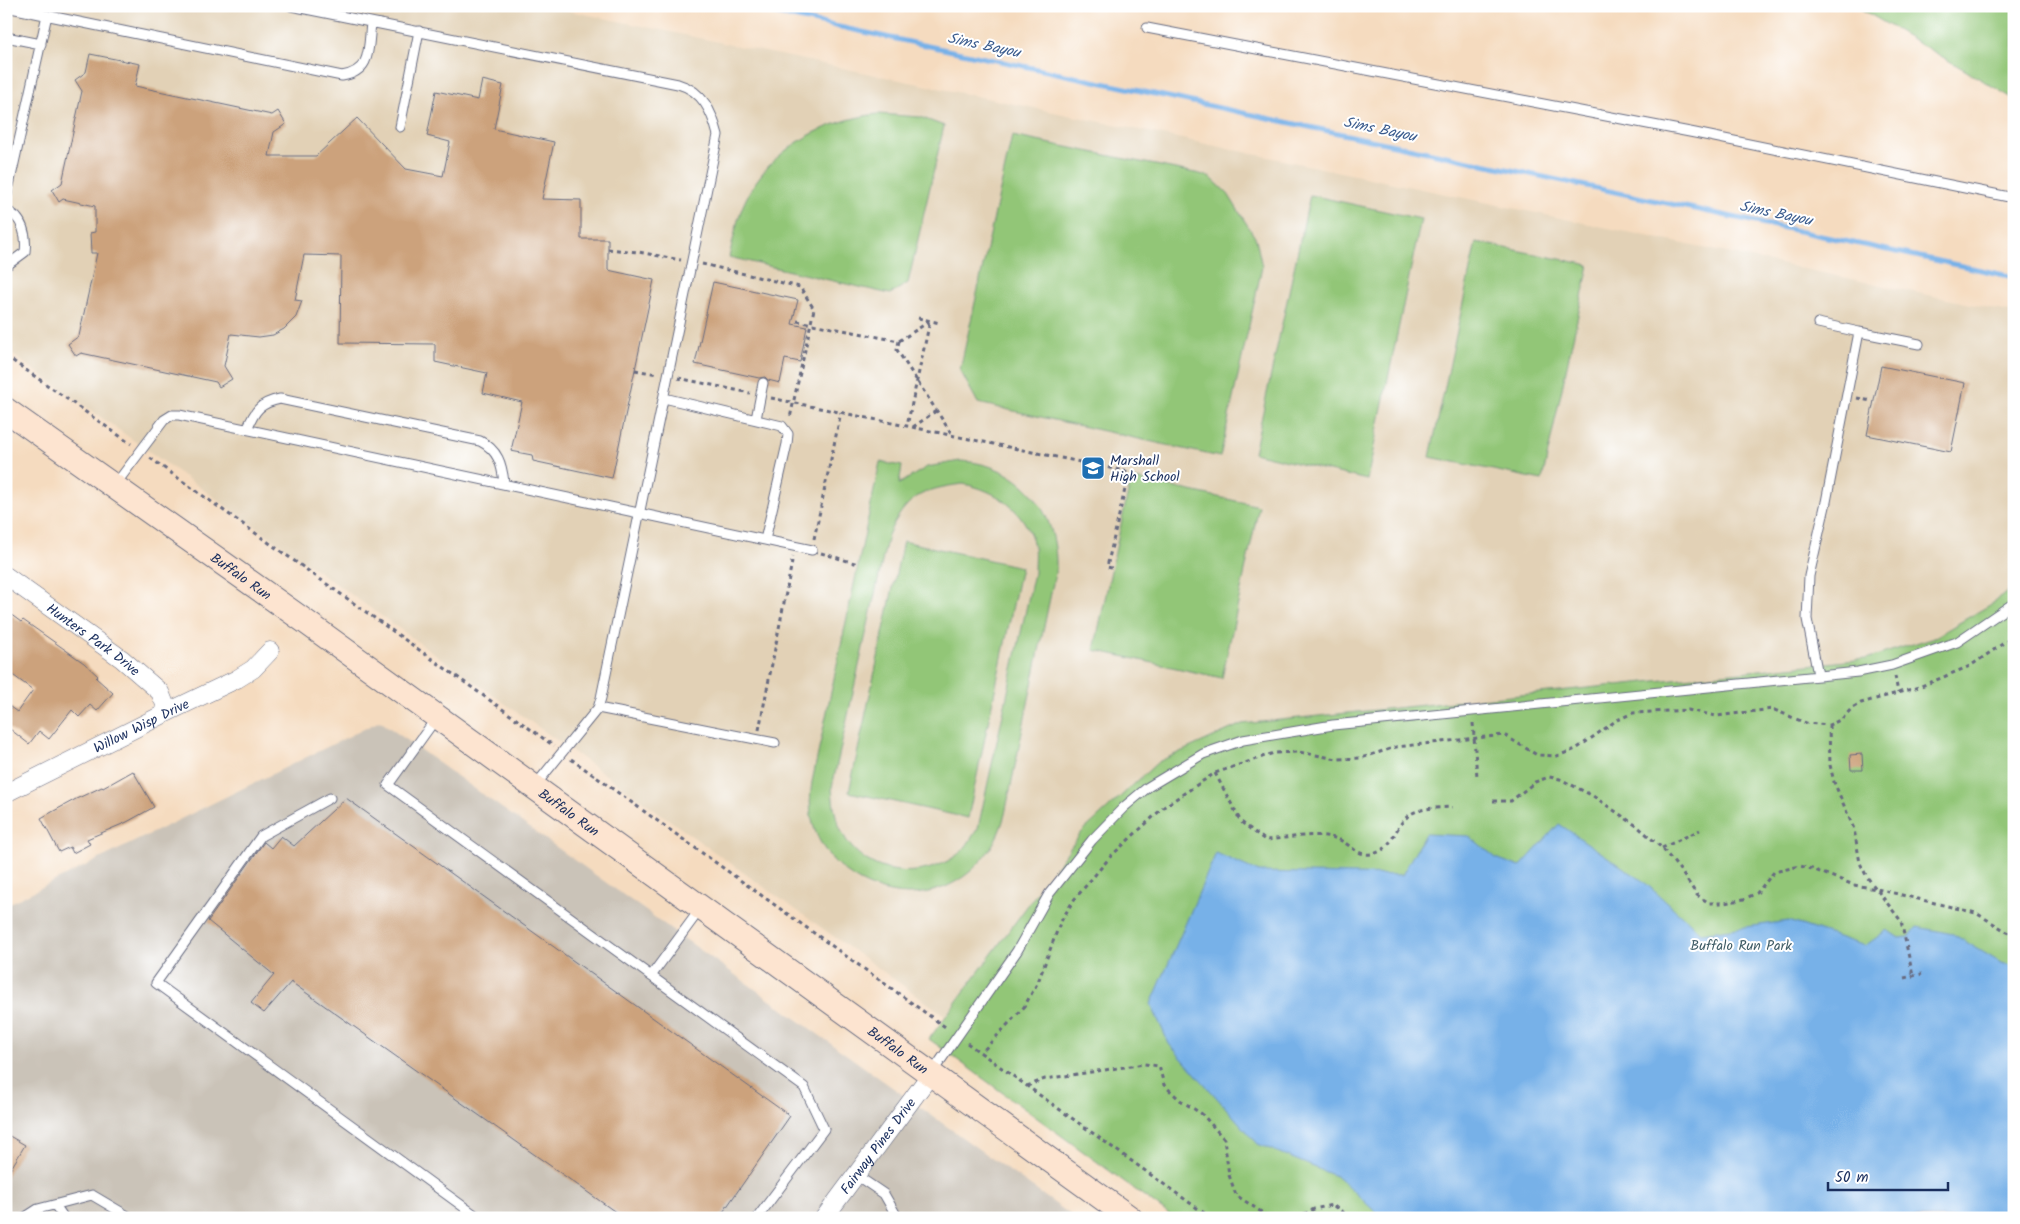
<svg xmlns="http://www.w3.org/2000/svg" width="2020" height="1224" font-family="Kalam,sans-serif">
	<rect width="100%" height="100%" fill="#fff"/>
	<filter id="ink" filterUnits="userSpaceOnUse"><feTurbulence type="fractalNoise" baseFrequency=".02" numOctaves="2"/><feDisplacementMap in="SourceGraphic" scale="10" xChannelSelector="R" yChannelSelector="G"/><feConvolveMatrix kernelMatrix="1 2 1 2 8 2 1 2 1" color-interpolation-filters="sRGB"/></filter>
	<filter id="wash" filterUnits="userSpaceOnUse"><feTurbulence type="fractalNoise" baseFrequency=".0096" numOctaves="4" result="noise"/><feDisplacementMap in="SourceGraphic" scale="20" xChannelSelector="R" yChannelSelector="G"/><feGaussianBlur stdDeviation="1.12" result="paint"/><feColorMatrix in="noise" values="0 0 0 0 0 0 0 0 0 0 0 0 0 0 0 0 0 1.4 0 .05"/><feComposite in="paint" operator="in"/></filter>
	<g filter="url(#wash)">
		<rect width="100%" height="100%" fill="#f5dbbf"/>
		<path fill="#e2d1b6" d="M6 6H546L2014 313V586L1995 602 1935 637 1866 659 1242 724 1082 832 946 1016 6 350Z"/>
		<path fill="#cac3b8" d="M380 721 1075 1218H6V905Z"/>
		<path fill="#92c677" stroke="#567a6a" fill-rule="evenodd" d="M1856 6H2014V99Z
			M878 114 920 117 944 126 908 283 890 294 729 257C734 238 737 217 746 199 770 149 825 120 878 114Z
			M1012 136 1200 174 1210 177 1228 194 1256 239 1262 267 1220 457 978 403 960 370Z
			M1310 195 1421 219 1367 480 1254 453Z
			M1476 242 1589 265 1542 480 1430 457Z
			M960 461C1021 464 1058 510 1056 569L1005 814C988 881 922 914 860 881 838 869 820 849 813 824 809 810 810 796 812 782L880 462 902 466 899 484 927 467ZM963 484C996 490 1026 510 1034 546 1035 554 1034 564 1034 573L978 828C973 835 969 843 963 850 930 880 874 880 847 841 836 825 833 806 832 787L888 535C906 497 921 489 963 484Z
			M1131 478 1259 506 1222 678 1094 650Z
			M903 541 1021 567 968 818 849 792Z
			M2014 586V1218H1174L929 1039 1082 832 1158 762 1242 724 1866 659 1935 637 1995 602Z"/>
		<path fill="#77b1e8" stroke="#4970a3" d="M1559 824 1643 881 1701 933 1789 921 1865 946 1887 930 1899 938 1909 937 1917 927 1953 934 2001 963 2014 966V1218H1382L1338 1177 1258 1144 1169 1044 1151 1004 1216 853 1259 872 1402 875 1425 834 1469 836 1496 858 1520 867Z"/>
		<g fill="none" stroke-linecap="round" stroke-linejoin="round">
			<path stroke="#77b1e8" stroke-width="5" d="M741 6 2014 277"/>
		</g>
		<g id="blocks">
			<path fill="#cca27b" d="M90 54 140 64 135 86 272 115 278 111 286 124 274 132 269 156H316L357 118 406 169 443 176 450 142 427 136 436 91 478 100 482 80 503 85 494 129 554 142 542 199 581 200V239H608V270L654 280 612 478 533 461 532 455 511 451 522 402 483 393 487 373 435 362V344L340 343 341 256 304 255 295 300 302 301 296 317 284 329 273 335 259 337 231 334 224 366 232 379 219 387 216 382 81 353 76 356 68 344 79 336 97 253H91L90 233 95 232V206L63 199 59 202 52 190 62 183 82 91 75 80 86 72Z
				M713 282 798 300 792 324 807 327 800 362 785 359 780 383 768 380 765 377 759 378 695 364Z
				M1881 366 1965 383 1951 452 1867 435Z
				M6 611 21 622 23 620 84 663 98 676 96 678 113 693 97 711 90 705 79 717 72 710 49 739 39 731 29 744 6 726V704L17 712 33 690 6 670Z
				M1862 754 1863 770H1851L1850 755Z
				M133 771 154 807 127 822 87 839 90 844 73 853 70 847 59 852 41 818 76 799 102 787 103 788Z
				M346 798 790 1116 719 1218H624L291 982 264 1013 251 1003 274 975 208 921 264 842 271 848 281 836 294 846Z
				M6 1134 25 1145 6 1177Z"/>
		</g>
	</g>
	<g filter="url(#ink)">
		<use href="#blocks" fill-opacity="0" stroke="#676b80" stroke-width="1"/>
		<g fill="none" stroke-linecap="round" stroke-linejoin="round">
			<g stroke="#676b80" stroke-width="11">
				<path id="lane" d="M291 6 678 84C703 91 712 112 718 135L601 698 598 708 534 787
					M6 7 342 76C372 71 368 49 371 23
					M1147 28 1695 133 2014 198
					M6 37 41 44
					M400 127 419 31
					M6 199 47 15
					M6 211C23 216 27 237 25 252L6 266
					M1818 323 1859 332
					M664 398 782 426 788 434 787 444 765 540
					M756 419 763 383
					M247 429C255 410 260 403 280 399L480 441C498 450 502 464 504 483
					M115 485 164 420 172 415H179L812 550
					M1818 675 1807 619 1809 576 1826 502 1859 332 1919 344
					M598 708 775 743
					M437 717 388 785 804 1087 824 1129 757 1218
					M330 798 261 836 156 983 479 1218
					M651 976 701 908
					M931 1074 1017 951 1049 894 1092 840 1124 807 1148 787 1203 754 1243 740 1333 725 1858 672 1892 665 1957 642 2014 603
					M856 1175 884 1194 896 1215 893 1218
					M55 1205 64 1218
					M24 1218 38 1209 92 1195 131 1218"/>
			</g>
			<g stroke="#676b80" stroke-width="19">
				<g id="street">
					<path id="s1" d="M6 576 122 659 160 692 168 712"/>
					<path id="s2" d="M6 793 168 712 237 679 253 669 270 651"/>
					<path id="s3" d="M824 1218 931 1074"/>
				</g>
			</g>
			<g stroke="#676b80" stroke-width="26">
				<g id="secondary">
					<path id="s4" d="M6 410 306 622 1130 1218"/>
				</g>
			</g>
			<path stroke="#676b80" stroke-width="3" stroke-dasharray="4 4" stroke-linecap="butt" d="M608 249 638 252 681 260
				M702 264 800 287 814 309 790 418
				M918 318 940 323
				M797 321 899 341 930 321 907 426
				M899 341 897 350 953 436
				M6 356 131 444
				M635 370 657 374
				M678 378 750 393
				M771 398 1129 472 1107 567 1112 568
				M1857 398 1871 401
				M913 427 936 411
				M150 458 554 746
				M814 539 841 412
				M821 553 858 564
				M1895 676 1898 693
				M1473 723 1477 777
				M1829 725 1830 765 1834 782 1854 829 1860 863 1867 877 1901 921 1913 976
				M759 730 793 557
				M571 759 948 1029
				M1215 773 1241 822 1265 840C1285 839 1318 831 1337 839 1351 844 1356 856 1371 854 1393 851 1393 829 1407 817 1417 807 1439 808 1452 807
				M1493 801H1511L1535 782 1549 777 1560 779 1593 796 1637 826 1662 848 1680 870 1697 895 1709 903H1725L1744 899 1757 893 1774 872 1800 866 1812 869 1854 885 1877 889 1976 913 2014 936
				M1662 848 1700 830
				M1904 978 1922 974
				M967 1043 981 1053
				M1027 1086 1045 1079 1144 1064 1159 1066 1164 1085 1180 1100 1202 1114 1224 1139 1229 1175 1236 1195 1270 1218
				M1211 1218 981 1053 1024 1007 1038 982 1060 923 1073 901 1111 856 1165 806 1215 773 1274 753 1299 752 1337 759 1361 758 1396 747 1504 735 1537 755 1557 756 1576 749 1617 720 1633 713 1688 710 1716 716 1772 709 1806 723 1829 725 1842 719 1852 708 1861 703 1919 687 1970 666 2014 636
				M1297 1218 1314 1209 1332 1205 1352 1218"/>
			<use href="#lane" stroke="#fff" stroke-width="9"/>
			<use href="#street" stroke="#fff" stroke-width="18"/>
			<use href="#secondary" stroke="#fde4d0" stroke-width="24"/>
		</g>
	</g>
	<defs>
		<g id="school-square" transform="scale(1.25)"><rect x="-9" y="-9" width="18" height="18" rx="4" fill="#1f6fb2" stroke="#fff"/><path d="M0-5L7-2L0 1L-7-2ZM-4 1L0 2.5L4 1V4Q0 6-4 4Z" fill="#fff"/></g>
	</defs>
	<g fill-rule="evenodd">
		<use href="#school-square" x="1093" y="468"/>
	</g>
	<g text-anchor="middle" stroke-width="4" stroke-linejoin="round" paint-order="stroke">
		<g font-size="14" fill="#1b2f5e" stroke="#fff" text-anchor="start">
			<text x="1110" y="465">Marshall<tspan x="1110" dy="16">High School</tspan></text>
		</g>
		<g font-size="14" fill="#1b2f5e" stroke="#fff">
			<text dy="5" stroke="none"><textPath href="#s4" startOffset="288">Buffalo Run</textPath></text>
			<text dy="5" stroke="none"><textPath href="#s1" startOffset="108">Hunters Park Drive</textPath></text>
			<text dy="5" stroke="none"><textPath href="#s2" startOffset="151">Willow Wisp Drive</textPath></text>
			<text dy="5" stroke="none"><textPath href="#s4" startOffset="692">Buffalo Run</textPath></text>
			<text dy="5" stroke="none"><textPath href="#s4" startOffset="1098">Buffalo Run</textPath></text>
			<text dy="5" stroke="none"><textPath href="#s3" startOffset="90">Fairway Pines Drive</textPath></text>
		</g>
		<g font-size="14" fill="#3f5c66" stroke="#fff">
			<text x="1741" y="950">Buffalo Run Park</text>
		</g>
		<g font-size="15" font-style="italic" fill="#3b5c8e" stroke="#fff">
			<text transform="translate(984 45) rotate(12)" y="5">Sims Bayou</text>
			<text transform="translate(1380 129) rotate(12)" y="5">Sims Bayou</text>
			<text transform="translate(1776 213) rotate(12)" y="5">Sims Bayou</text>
		</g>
	</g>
	<rect width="2020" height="1224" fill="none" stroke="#fff" stroke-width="25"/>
	<path d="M1828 1182v8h120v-8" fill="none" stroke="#1b2f5e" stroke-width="2.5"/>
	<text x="1835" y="1182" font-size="15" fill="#1b2f5e" stroke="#ffffff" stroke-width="4" paint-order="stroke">50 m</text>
</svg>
